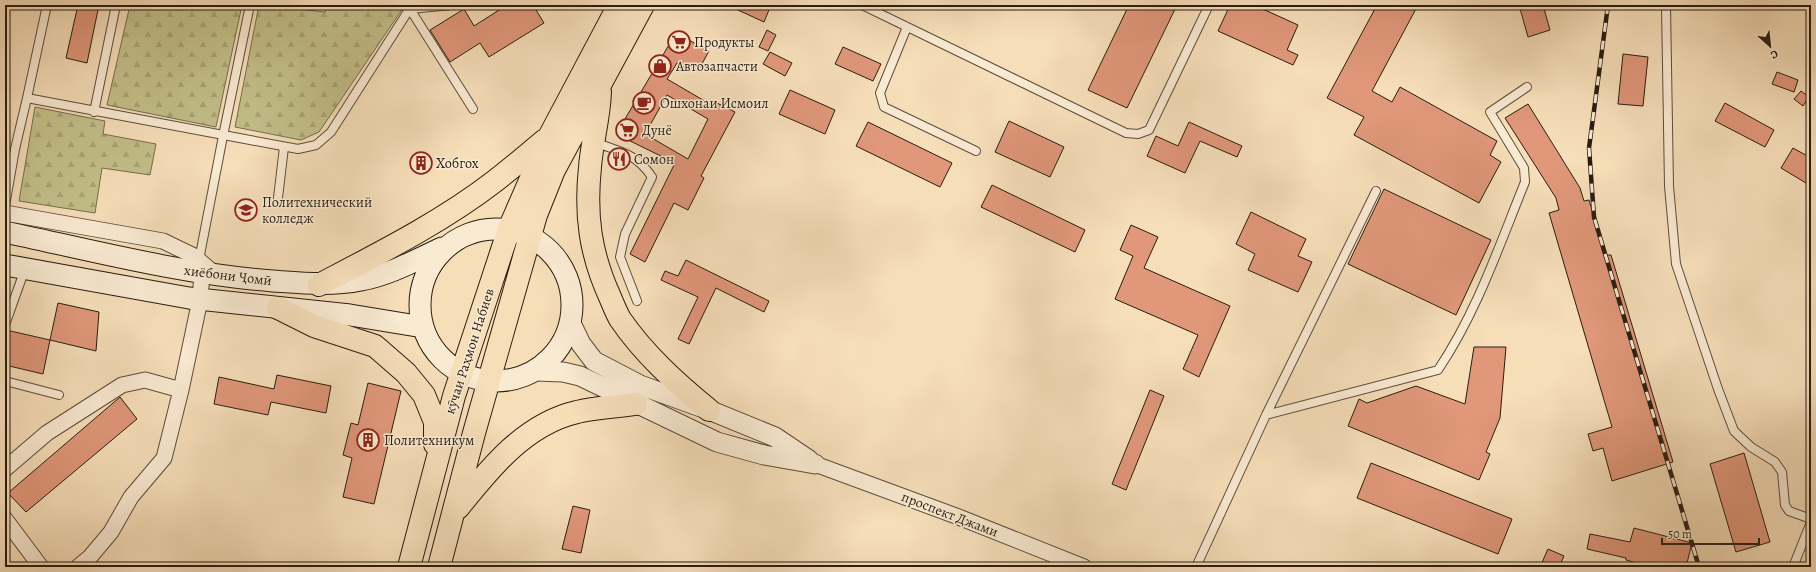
<svg xmlns="http://www.w3.org/2000/svg" width="1816" height="572" font-family="Alegreya,serif">
	<defs>
		<pattern id="forest-firs" width="22" height="20" patternUnits="userSpaceOnUse"><rect width="22" height="20" fill="#c3bf8a"/><path d="M5 1l3.5 6h-7zM16 11l3.5 6h-7z" fill="#a8a476"/></pattern>
	</defs>
	<rect width="100%" height="100%" fill="#f6deb9"/>
	<filter id="stains"><feTurbulence type="fractalNoise" baseFrequency=".005" numOctaves="4"/><feColorMatrix values="0 0 0 0 .2 0 0 0 0 .09 0 0 0 0 .02 0 0 0 .5 -.17"/></filter>
	<radialGradient id="worn" r=".72"><stop offset=".6" stop-color="#630" stop-opacity="0"/><stop offset="1" stop-color="#630" stop-opacity=".3"/></radialGradient>
	<path fill="url(#forest-firs)" stroke="#766e4e" d="M130 5H242L216 127 107 105Z
		M259 5 325 12 327 5H405L319 132 301 140 235 127Z
		M35 107 105 121 103 134 156 144 150 175 102 168 95 213 19 201Z"/>
	<path fill="#e0977a" stroke="#291d11" fill-rule="evenodd" d="M78 5H99L87 63 66 58Z
		M507 5H533L544 23 489 57 480 43 450 62 430 30 464 9 474 26Z
		M727 5H771L764 22Z
		M1129 5H1177L1127 108 1088 90Z
		M1230 5H1254L1298 25 1287 50 1298 55 1293 65 1218 31Z
		M1377 5H1418L1372 91 1392 102 1400 87 1497 141 1490 155 1501 162 1479 203 1354 135 1364 117 1327 98Z
		M1519 5H1543L1550 30 1528 37Z
		M767 30 776 35 768 51 759 47Z
		M676 33 709 51 698 71 686 64 684 67 677 63 667 79 715 107 717 103 735 112 701 176 704 178 688 210 674 203 645 262 630 254 675 163 616 134ZM667 95 708 119 688 159 645 134Z
		M843 47 881 64 873 81 835 64Z
		M770 52 792 63 785 76 763 64Z
		M1623 54 1648 57 1643 106 1618 104Z
		M1777 72 1798 80 1794 92 1772 84Z
		M790 90 835 110 825 134 779 114Z
		M1801 91 1809 97 1803 106 1794 99Z
		M1725 103 1774 130 1765 147 1715 121Z
		M1528 104 1580 188 1584 201 1589 200 1606 255H1611L1673 462 1612 481 1603 448 1593 451 1588 434 1612 427 1549 213 1559 210 1556 198 1505 118Z
		M1009 121 1064 147 1050 177 995 152Z
		M868 122 952 163 940 187 856 146Z
		M1189 122 1242 146 1237 157 1200 141 1185 173 1147 156 1156 136 1178 146Z
		M1793 148 1811 158V186L1781 168Z
		M992 185 1085 230 1075 252 981 207Z
		M1384 189 1491 240 1456 315 1348 264Z
		M1251 212 1306 239 1298 256 1312 262 1298 292 1248 270 1255 254 1236 244Z
		M1131 225 1158 237 1144 268 1230 306 1199 377 1183 369 1198 335 1115 299 1133 256 1120 250Z
		M686 260 769 301 764 312 716 288 689 344 678 339 698 297 661 280 665 271 678 276Z
		M58 303 99 312 96 351 50 340Z
		M6 330 50 340 43 374 5 365Z
		M1474 347H1506L1500 418 1486 452 1490 454 1479 480 1348 426 1359 399 1367 403 1416 386 1465 404Z
		M277 375 331 386 326 413 271 402 268 415 214 404 219 377 274 389Z
		M368 383 401 391 374 504 343 497 352 458 343 455 351 423 358 425Z
		M1150 390 1164 396 1126 490 1112 484Z
		M120 397 137 419 26 512 8 493Z
		M1744 453 1770 542 1736 552 1710 464Z
		M1371 463 1512 519 1498 554 1357 498Z
		M573 506 590 510 581 553 562 549Z
		M1634 528 1692 543 1686 567H1639L1640 564 1626 560V558L1587 549 1590 534 1630 542Z
		M1548 549 1564 556 1559 567H1540Z"/>
	<g fill="none" stroke-linecap="round" stroke-linejoin="round">
		<g stroke="#5c4d3b" stroke-width="10">
			<path id="service" d="M452 5 410 9 473 109
				M862 5 1126 133 1138 134 1149 130 1209 5
				M1666 5 1669 186 1676 264 1718 389 1734 431 1751 447 1775 462 1782 472 1785 505 1789 511 1811 519
				M907 27 880 93 884 107 976 151
				M27 98 47 5
				M94 112 116 5
				M594 142C620 152 636 153 652 177L625 234 620 257 637 301
				M278 198 284 147
				M5 206 15 149 27 98 298 149 316 145 331 132 412 5
				M199 260 223 136 250 5
				M5 325 25 269
				M5 381 59 395
				M1266 415 1438 370C1477 312 1499 246 1525 182L1524 168 1490 112 1527 87
				M1196 567 1266 415 1376 191
				M1793 567 1811 522"/>
		</g>
		<g stroke="#5c4d3b" stroke-width="17">
			<path id="minor" d="M5 213 163 241 194 256 215 274
				M181 390 200 300 202 273
				M815 464 956 516 1084 567
				M5 469 47 433 122 385 145 380 181 390 164 458 131 497 111 532 90 557 78 567
				M5 519 41 567"/>
		</g>
		<g stroke="#5c4d3b" stroke-width="21">
			<path id="tertiary" d="M571 323 581 344 594 361 640 385 709 410 775 437 809 460
				M536 371 563 372 580 376 717 442 764 455 815 464"/>
		</g>
		<g stroke="#291d11" stroke-width="23">
			<path id="secondary" d="M420 305a76 76 0 1 1 152 0a76 76 0 1 1-152 0Z
				M5 232C94 251 182 274 273 281 302 283 331 286 361 280 389 275 416 260 442 248
				M5 265 189 298 350 315 423 327"/>
		</g>
		<g stroke="#291d11" stroke-width="24">
			<path id="primary" d="M600 92C599 118 592 142 590 167 585 215 590 253 610 297 613 304 616 312 620 319 644 354 676 383 709 410
				M319 285C378 254 442 222 495 181 512 168 528 154 545 140
				M278 308 314 326 375 346 406 373 424 395 435 422V444
				M458 508C490 468 525 424 577 412 596 407 617 407 636 404
				M409 567 454 396 509 229 549 137 619 5
				M439 567 474 433 536 215 554 170 643 5"/>
		</g>
		<use href="#service" stroke="#f9ead2" stroke-width="8"/>
		<use href="#minor" stroke="#f9ead2" stroke-width="15"/>
		<use href="#tertiary" stroke="#f9ead2" stroke-width="19"/>
		<use href="#secondary" stroke="#f9ead2" stroke-width="21"/>
		<use href="#primary" stroke="#f6deb9" stroke-width="22"/>
		<g stroke="#291d11" stroke-width="4.5">
			<path id="rail" d="M1608 5 1589 148 1594 217 1699 567"/>
		</g>
		<use href="#rail" stroke="#f9ead2" stroke-width="3" stroke-dasharray="9" stroke-linecap="butt"/>
	</g>
	<defs>
		<g id="supermarket-ring" transform="scale(1.15)"><circle r="9.5" fill="#f9ead2" stroke="#8f2418" stroke-width="1.5"/><path d="M-6-5.5h2.5l.6 2H6L4.5 2H-2.5L-4.4-4H-6ZM-1.5 3.2a1.3 1.3 0 1 0 .1 0ZM3 3.2a1.3 1.3 0 1 0 .1 0Z" fill="#8f2418"/></g>
		<g id="shop-ring" transform="scale(1.15)"><circle r="9.5" fill="#f9ead2" stroke="#8f2418" stroke-width="1.5"/><path d="M-5-2.5h2.3a2.7 3.5 0 0 1 5.4 0H5L5.5 6h-11ZM-1.5-2.5h3a1.5 2.3 0 0 0-3 0Z" fill="#8f2418"/></g>
		<g id="cafe-ring" transform="scale(1.15)"><circle r="9.5" fill="#f9ead2" stroke="#8f2418" stroke-width="1.5"/><path d="M-5.5-4.5H6V0H3Q3 3.5 0 3.5H-2.5Q-5.5 3.5-5.5 0ZM3-3.2v2h1.7v-2ZM-6 4.5H4V6H-6Z" fill="#8f2418"/></g>
		<g id="restaurant-ring" transform="scale(1.15)"><circle r="9.5" fill="#f9ead2" stroke="#8f2418" stroke-width="1.5"/><path d="M-5-6h1v4h1v-4h1v4h1v-4h1v5L-1.5 .5V6h-2V.5L-5-1ZM5-6V6H3V1.5H1.5Q1.5-4 5-6Z" fill="#8f2418"/></g>
		<g id="building-ring" transform="scale(1.15)"><circle r="9.5" fill="#f9ead2" stroke="#8f2418" stroke-width="1.5"/><path d="M-4-6H4V6H1V3H-1V6H-4ZM-2.5-4.3h1.7v1.8h-1.7ZM.8-4.3h1.7v1.8H.8ZM-2.5-1h1.7V.8h-1.7ZM.8-1h1.7V.8H.8Z" fill="#8f2418"/></g>
		<g id="university-ring" transform="scale(1.15)"><circle r="9.5" fill="#f9ead2" stroke="#8f2418" stroke-width="1.5"/><path d="M0-5L7-2L0 1L-7-2ZM-4 1L0 2.5L4 1V4Q0 6-4 4Z" fill="#8f2418"/></g>
	</defs>
	<g fill-rule="evenodd">
		<use href="#supermarket-ring" x="679" y="42"/>
		<use href="#shop-ring" x="660" y="66"/>
		<use href="#cafe-ring" x="644" y="103"/>
		<use href="#supermarket-ring" x="627" y="130"/>
		<use href="#restaurant-ring" x="619" y="159"/>
		<use href="#building-ring" x="421" y="163"/>
		<use href="#university-ring" x="246" y="210"/>
		<use href="#building-ring" x="368" y="440"/>
	</g>
	<g text-anchor="middle" stroke-width="3" stroke-linejoin="round" paint-order="stroke">
		<g font-size="14" fill="#291d11" stroke="#f9ead2" text-anchor="start">
			<text x="694" y="47">Продукты</text>
			<text x="676" y="71">Автозапчасти</text>
			<text x="660" y="108">Ошхонаи Исмоил</text>
			<text x="642" y="135">Дунё</text>
			<text x="634" y="164">Сомон</text>
			<text x="436" y="168">Хобгох</text>
			<text x="262" y="207">Политехнический<tspan x="262" dy="16">колледж</tspan></text>
			<text x="384" y="445">Политехникум</text>
		</g>
		<g font-size="14" fill="#291d11" stroke="#f9ead2">
			<text transform="translate(228 275) rotate(7)" y="5">хиёбони Ҷомӣ</text>
			<text transform="translate(469 351) rotate(-72)" y="5">кӯчаи Раҳмон Набиев</text>
			<text transform="translate(950 514) rotate(21)" y="5">проспект Джами</text>
		</g>
	</g>
	<rect width="1816" height="572" fill="none" stroke="#f6deb9" stroke-width="20"/>
	<rect x="6" y="6" width="1804" height="560" fill="none" stroke="#291d11" stroke-width="2"/>
	<rect x="10" y="10" width="1796" height="552" fill="none" stroke="#291d11"/>
	<g transform="translate(1770 46) rotate(153)" stroke="#f9ead2" stroke-width="3" paint-order="stroke">
	<path d="M0-3L7 15L0 10L-7 15Z" fill="#291d11"/>
	<text y="-6" font-size="11" font-weight="bold" text-anchor="middle" fill="#291d11">С</text>
	</g>
	<path d="M1662 538v6h97v-6" fill="none" stroke="#291d11" stroke-width="2"/>
	<text x="1668" y="538" font-size="12" fill="#291d11" stroke="#f9ead2" stroke-width="3" paint-order="stroke">50 m</text>
	<rect width="100%" height="100%" filter="url(#stains)"/>
	<rect width="100%" height="100%" fill="url(#worn)"/>
</svg>
